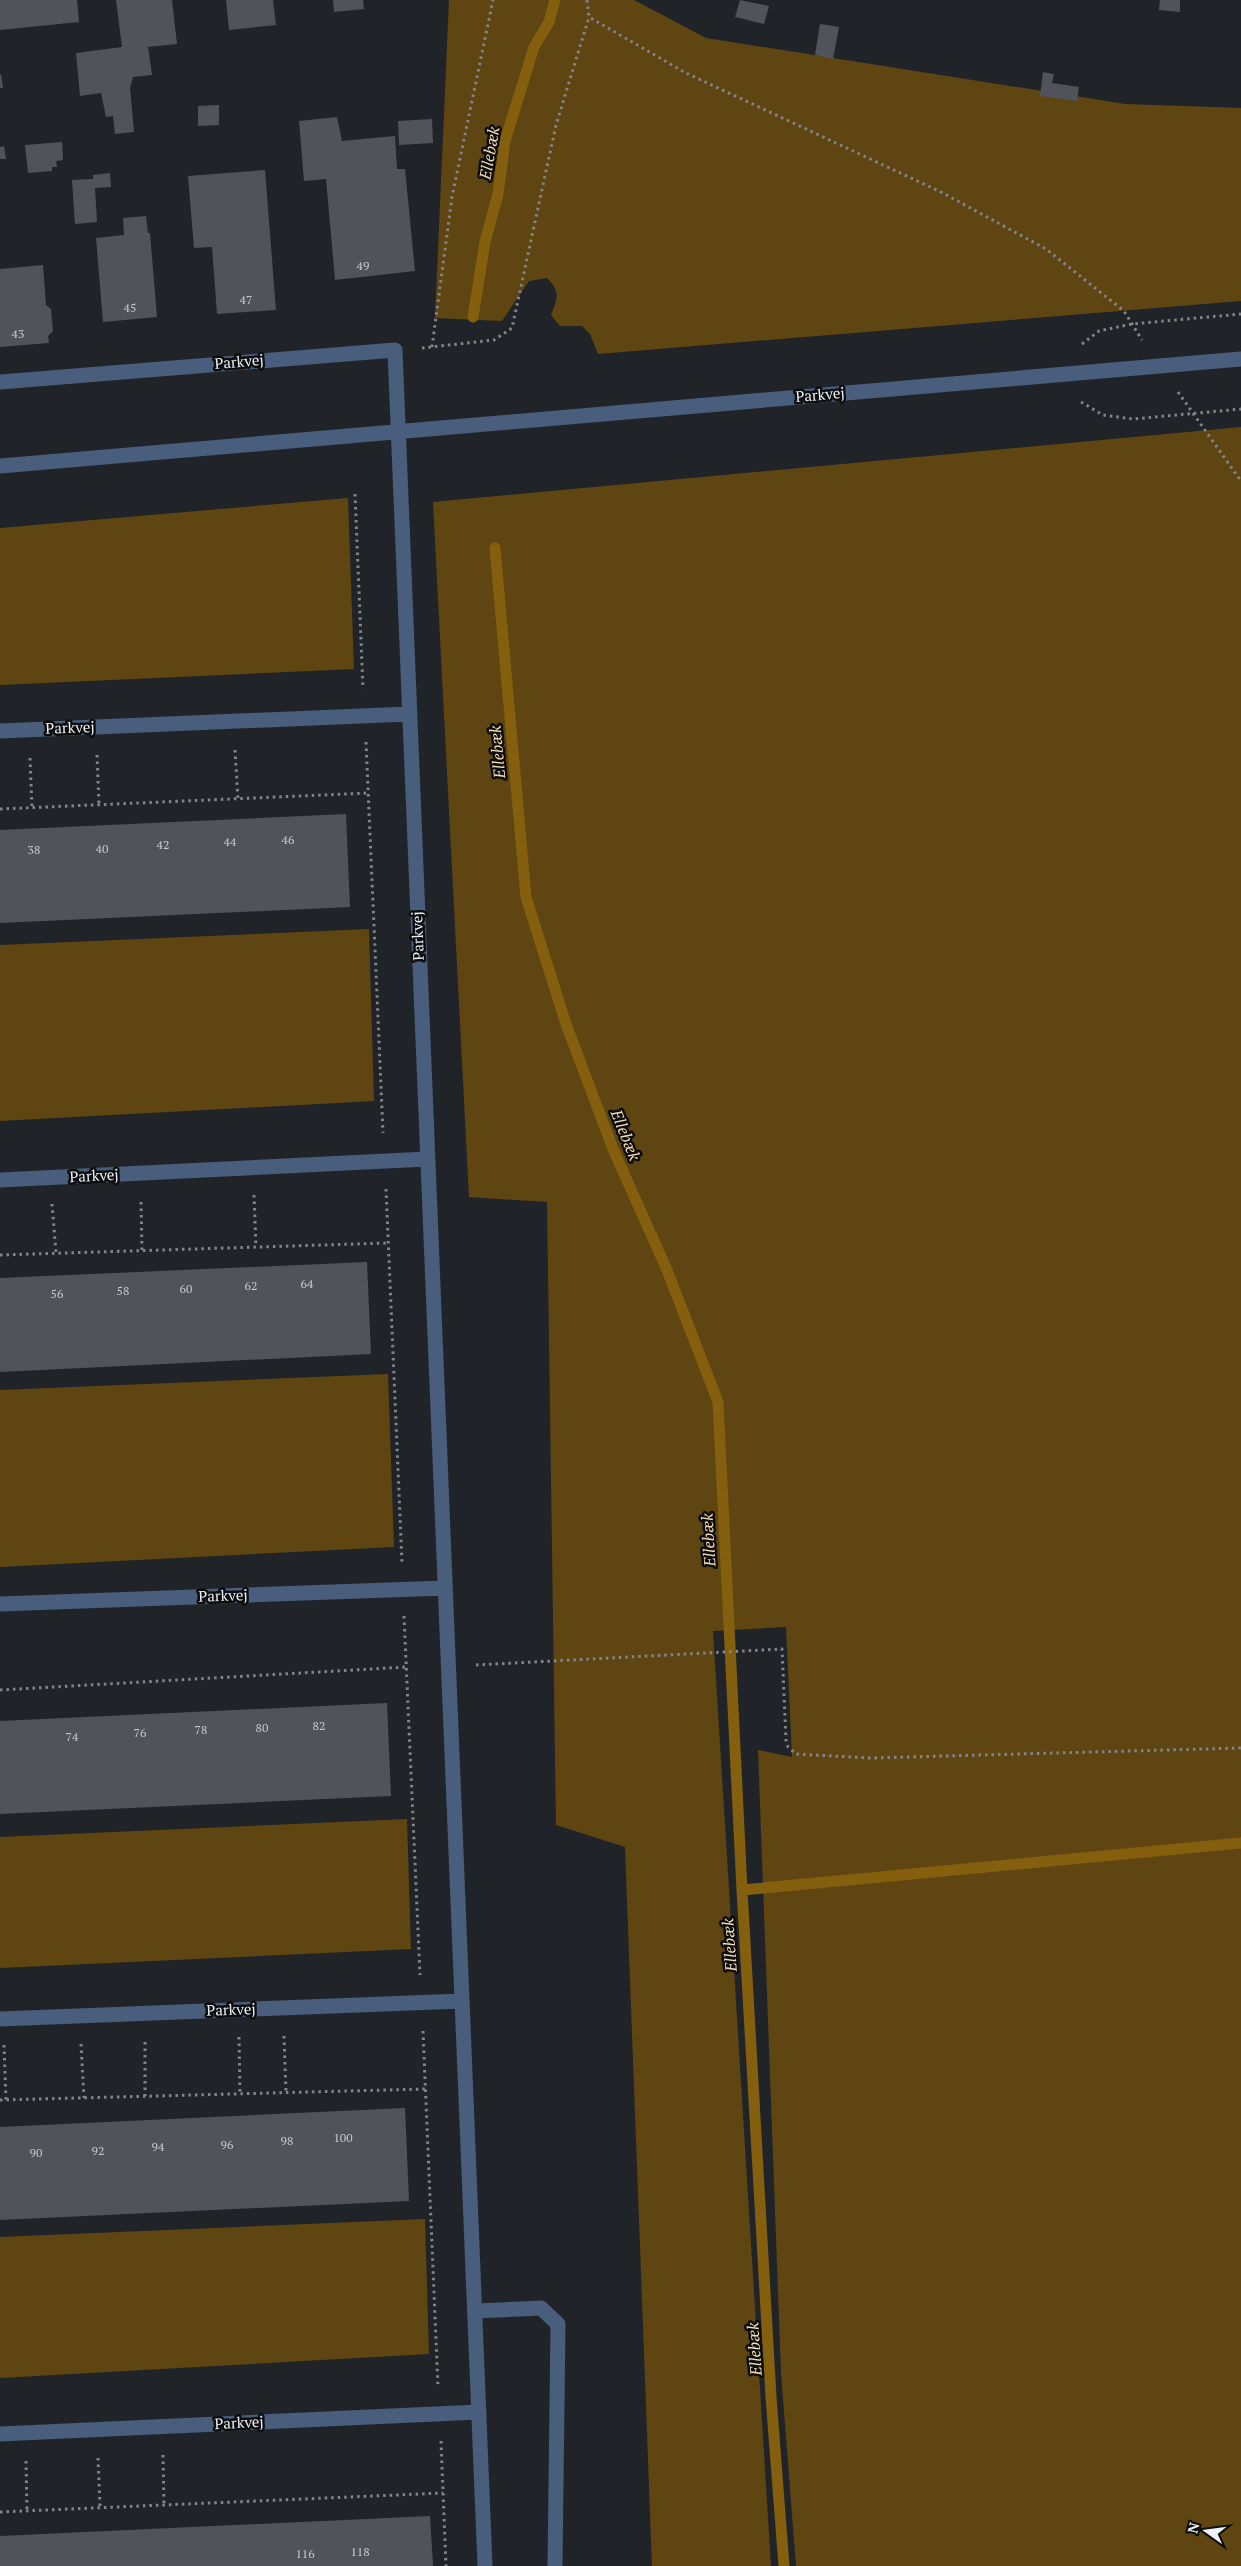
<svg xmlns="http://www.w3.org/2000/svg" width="1241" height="2566" font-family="'PT Serif',serif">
	<rect width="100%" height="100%" fill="#202429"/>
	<path fill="#5f4512" d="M449 0H634L706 38 1125 104 1241 108V301L598 354 590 334 582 326H560L551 315C558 298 560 291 547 278L529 281 502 321 435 318Z
		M1241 427V2566H796L781 2373 758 1750 792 1757 786 1627 713 1631 771 2566H652L625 1847 556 1825 547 1202 469 1197 433 502Z
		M348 498 354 669 0 685V528Z
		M369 929 374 1101 0 1121V945Z
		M388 1374 394 1547 0 1567V1390Z
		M407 1819 411 1949 0 1968V1837Z
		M425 2219 429 2354 0 2378V2237Z"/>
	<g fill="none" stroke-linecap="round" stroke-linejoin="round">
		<path stroke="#845f0d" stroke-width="11" d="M473 317 485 242 498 194 505 141 534 47 549 22 555 0
			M495 548 526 897 566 1024 613 1149 667 1270 718 1402 742 1890 771 2397 784 2566
			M742 1890 1241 1843"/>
	</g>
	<path fill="#50545a" d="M0 0H77L79 22 0 30Z
		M116 0H172L177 44 148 47 152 75 133 77 130 88 134 132 115 134 113 116 106 117 101 93 80 96 76 53 122 47Z
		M226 0H273L276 25 229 30Z
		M333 0H363L364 9 334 12Z
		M740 0 769 6 764 24 735 17Z
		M1160 0H1180V12L1159 10Z
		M820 24 839 27 833 59 815 55Z
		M1043 72 1054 74 1052 83 1079 87 1077 101 1040 96Z
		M1 74 3 88H0V75Z
		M219 105V125L198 126V106Z
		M337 117 342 141 395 136 397 169H405L415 271 335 280 326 179 304 181 299 121Z
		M432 119 433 143 399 145 398 121Z
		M62 142 63 160 56 161 57 167H52V171L28 173 25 145Z
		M4 146 6 159H0V147Z
		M265 170 276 310 217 314 212 247 194 248 188 176Z
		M110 173 111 187 95 188 97 222 75 224 72 180 93 179V175Z
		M146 216 148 233H150L157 317 103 322 96 238 124 235 123 218Z
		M43 265 46 305 51 309 53 331 48 336 49 343 0 347V269Z
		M346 814 350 907 0 923V830Z
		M367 1262 371 1354 0 1372V1278Z
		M387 1703 391 1796 0 1814V1721Z
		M405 2108 409 2201 0 2220V2127Z
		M430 2516 433 2566H0V2536Z"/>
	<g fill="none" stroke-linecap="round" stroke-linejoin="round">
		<path stroke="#82858a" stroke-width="3" stroke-dasharray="2.5 4" stroke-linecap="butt" d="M587 0 589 17 686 73 941 192 1046 249 1124 311 1142 340
			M1082 344 1099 331 1132 324 1241 314
			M432 347 452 197 493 0
			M422 348 494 340 512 328 556 125 589 17
			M1178 392 1241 481
			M1081 402 1103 415 1133 419 1241 409
			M355 494 363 689
			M366 742 383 1133
			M235 750 238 799
			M97 755 99 805
			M30 758 32 808
			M0 809 369 793
			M386 1189 402 1563
			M254 1195 256 1247
			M141 1202 142 1251
			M52 1204 56 1253
			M0 1255 388 1243
			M404 1616 420 1975
			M476 1665 782 1649 786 1740 788 1747 796 1754 870 1758 1241 1748
			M0 1690 407 1667
			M423 2031 438 2387
			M284 2036 286 2092
			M239 2037 240 2094
			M145 2042V2096
			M81 2044 84 2098
			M4 2045 6 2100
			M0 2100 425 2089
			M441 2441 446 2566
			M163 2455 164 2505
			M98 2458 100 2507
			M26 2461 27 2511
			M0 2512 443 2493"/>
		<path stroke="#495d7d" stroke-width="15" d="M0 382 395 350 485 2566
			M0 466 1241 359
			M0 731 409 714
			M0 1180 427 1159
			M0 1604 445 1588
			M0 2019 462 2001
			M475 2311 541 2308 558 2324 555 2566
			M0 2434 479 2412"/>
	</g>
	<g text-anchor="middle" stroke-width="5" stroke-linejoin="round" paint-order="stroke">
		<g font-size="12" fill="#c6c9ce">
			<text x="363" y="270">49</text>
			<text x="246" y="304">47</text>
			<text x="130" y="312">45</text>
			<text x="18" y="338">43</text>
			<text x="288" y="844">46</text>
			<text x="230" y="846">44</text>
			<text x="163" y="849">42</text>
			<text x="102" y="853">40</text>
			<text x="34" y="854">38</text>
			<text x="307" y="1288">64</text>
			<text x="251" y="1290">62</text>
			<text x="186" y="1293">60</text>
			<text x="123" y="1295">58</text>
			<text x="57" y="1298">56</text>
			<text x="319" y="1730">82</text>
			<text x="262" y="1732">80</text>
			<text x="201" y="1734">78</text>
			<text x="140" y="1737">76</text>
			<text x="72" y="1741">74</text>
			<text x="343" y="2142">100</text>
			<text x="287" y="2145">98</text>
			<text x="227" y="2149">96</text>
			<text x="158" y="2151">94</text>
			<text x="98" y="2155">92</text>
			<text x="36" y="2157">90</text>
			<text x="360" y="2556">118</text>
			<text x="305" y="2558">116</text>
		</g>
		<g font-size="15" fill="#edf0f4" stroke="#0b0d0f">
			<text transform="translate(239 362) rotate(-5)" y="5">Parkvej</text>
			<text transform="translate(820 395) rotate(-5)" y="5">Parkvej</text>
			<text transform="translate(70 728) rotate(-2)" y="5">Parkvej</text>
			<text transform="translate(418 936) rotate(-92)" y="5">Parkvej</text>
			<text transform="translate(94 1176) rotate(-3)" y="5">Parkvej</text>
			<text transform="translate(223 1596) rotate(-2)" y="5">Parkvej</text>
			<text transform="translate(231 2010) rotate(-2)" y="5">Parkvej</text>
			<text transform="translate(239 2423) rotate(-3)" y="5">Parkvej</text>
		</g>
		<g font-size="16" font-style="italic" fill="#f6ddb2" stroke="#0b0d0f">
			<text transform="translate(489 153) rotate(-80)" y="6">Ellebæk</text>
			<text transform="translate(497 752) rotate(-95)" y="6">Ellebæk</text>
			<text transform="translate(626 1135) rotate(68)" y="6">Ellebæk</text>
			<text transform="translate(708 1540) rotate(-93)" y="6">Ellebæk</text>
			<text transform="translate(729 1945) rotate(-94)" y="6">Ellebæk</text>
			<text transform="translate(754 2349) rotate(-94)" y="6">Ellebæk</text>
		</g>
	</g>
	<g transform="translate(1206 2531) rotate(284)" stroke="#0b0d0f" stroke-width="4" paint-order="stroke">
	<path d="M0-4L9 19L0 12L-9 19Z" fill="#edf0f4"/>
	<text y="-8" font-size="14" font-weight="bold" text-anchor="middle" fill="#edf0f4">N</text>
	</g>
</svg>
